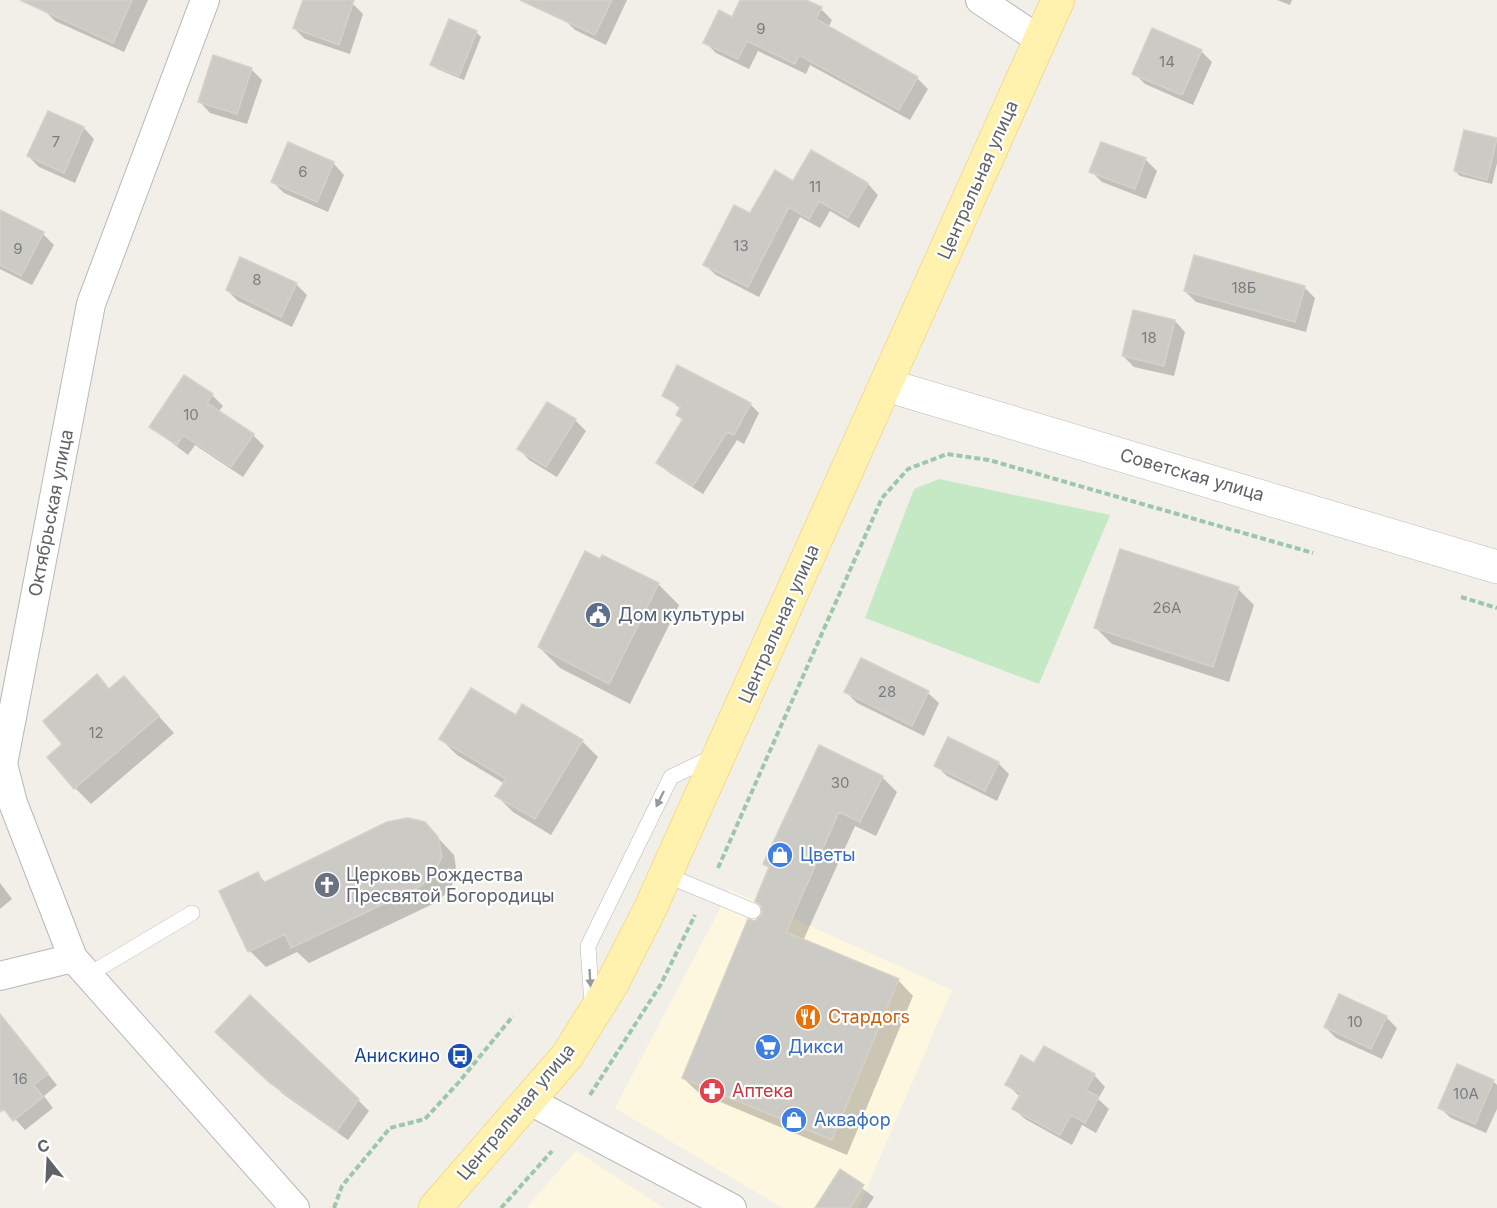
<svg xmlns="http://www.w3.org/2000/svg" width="1497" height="1208" font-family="Inter,sans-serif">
	<rect width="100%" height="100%" fill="#f1efe8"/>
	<path fill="#fef7e0" d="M730 890 952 990 858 1208H783L615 1108Z
		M576 1151 664 1208H526Z"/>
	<path fill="#c5e8c5" d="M939 479 1110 515 1039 684 865 618 914 489Z"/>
	<path fill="#0003" d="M48 0H148L124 52 55 21 44 10Z
		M304 0H342L352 3 363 14 350 54 305 39 294 28Z
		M573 0H627L606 45 575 30 564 19Z
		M742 0H804L821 9 832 20 828 28 917 78 928 89 910 120 810 65 806 74 758 51 749 69 716 53 705 42 733 19Z
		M1277 0H1292L1290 5Z
		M476 32 481 37 464 80 437 69 432 64Z
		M1201 51 1212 62 1193 105 1145 84 1134 73Z
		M251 69 262 80 247 124 210 113 200 102Z
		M49 113 84 128 94 139 75 183 39 167 28 156Z
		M1497 140V163L1492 184 1460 176 1455 171Z
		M289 144 334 164 344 175 328 212 284 193 273 182Z
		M1102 144 1146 160 1157 171 1146 199 1102 182 1091 171Z
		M812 152 868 184 878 195 859 228 830 211 820 228 800 217 759 297 716 275 705 265 751 215 793 183Z
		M0 211 43 234 54 245 32 285 0 269Z
		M296 284 307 295 292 327 238 301 227 290Z
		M1304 287 1315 298 1306 332 1196 302 1185 291Z
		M1175 321 1185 332 1174 376 1134 367 1123 356Z
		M212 395 223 406 218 412 253 435 264 446 243 477 195 445 188 455 151 427Z
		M664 395 750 404 759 413 744 444 737 440 703 494 668 472 658 462 684 421 678 415 681 409Z
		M575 420 586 431 557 477 529 460 519 449Z
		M658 584 679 605 630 704 560 668 539 647Z
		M1238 589 1254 605 1229 682 1112 644 1096 628Z
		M862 660 928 693 939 703 924 736 857 703 846 692Z
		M97 676 110 690 124 678 174 733 91 804 75 788 65 744Z
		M517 717 582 741 598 757 551 835 513 812 497 796 505 784 457 755 441 739Z
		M998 763 1009 774 997 801 947 776 936 765Z
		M882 777 897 792 876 836 855 826 803 941 898 980 913 996 847 1155 699 1093 683 1078 755 922 764 915 770 869 764 864Z
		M424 823 454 855 457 874 449 891 435 903 309 963 297 952 266 967 250 951 258 874 266 883Z
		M0 883 12 899 0 909Z
		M1386 1017 1397 1028 1382 1059 1336 1038 1325 1027Z
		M13 1033 57 1085 44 1096 53 1108 25 1130 0 1102V1043Z
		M228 1042 358 1100 369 1111 348 1140 283 1094Z
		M1044 1048 1095 1076 1105 1087 1098 1099 1109 1109 1096 1133 1082 1125 1072 1145 1025 1119 1014 1109 1020 1097 1007 1084 1035 1065Z
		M1493 1081 1497 1085V1109L1486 1133 1451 1118 1440 1108Z
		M840 1172 874 1197 867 1208H817Z"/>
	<path fill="#cccac5" stroke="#d6d1c6" stroke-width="1.5" d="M20 0H132L113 43Z
		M303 0H354L339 45 293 28Z
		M520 0H612L595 35Z
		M740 0H806L822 7 816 19 918 77 899 110 799 55 795 64 747 41 738 59 703 43 719 10 732 17Z
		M449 19 477 31 459 76 430 65Z
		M1152 28 1202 50 1182 95 1132 74Z
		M213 55 252 68 237 114 198 102Z
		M48 111 84 127 64 173 27 156Z
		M1464 130 1497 138 1487 180 1454 171Z
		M288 142 334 162 317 202 271 182Z
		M1101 142 1146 158 1135 189 1089 172Z
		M811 150 868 183 848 218 819 201 809 219 789 207 748 287 703 265 734 205 750 213 775 170 793 181Z
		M0 210 44 232 21 276 0 265Z
		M1194 255 1305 286 1295 322 1184 291Z
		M240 257 297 283 281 317 226 290Z
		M1133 310 1175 320 1164 366 1122 356Z
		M677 365 751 403 734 435 727 432 693 486 656 463 683 419 676 415 681 406 662 396Z
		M184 375 213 394 207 403 254 434 231 467 183 435 177 445 149 427Z
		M547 402 576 419 546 467 517 449Z
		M1120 549 1239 587 1213 667 1094 628Z
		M585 551 600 559 602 555 659 583 609 684 538 647Z
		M861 658 929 691 912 726 844 692Z
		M97 674 109 689 124 676 159 716 74 789 47 757 62 744 43 721Z
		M471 688 516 715 522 704 583 740 535 819 495 796 506 779 439 739Z
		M948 737 999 762 985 791 934 766Z
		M819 745 883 776 860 822 839 812 786 932 899 979 832 1140 682 1078 748 919 755 921 762 914 761 906 755 901 769 867 763 864Z
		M408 818 425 822 438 837 442 857 433 875 419 887 291 948 285 934 248 952 219 891 258 872 263 883 387 822Z
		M1339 994 1387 1016 1371 1049 1324 1027Z
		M250 995 359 1099 337 1131 270 1083 215 1032Z
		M0 1014 48 1074 34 1085 43 1097 13 1121 4 1109 0 1112Z
		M1044 1046 1095 1074 1086 1090 1099 1097 1085 1123 1071 1115 1060 1135 1012 1109 1021 1093 1005 1085 1021 1055 1034 1063Z
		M1457 1064 1494 1080 1475 1124 1438 1108Z
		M840 1169 864 1185 850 1208H815Z"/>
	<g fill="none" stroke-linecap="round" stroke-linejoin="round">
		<g stroke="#b5b8bc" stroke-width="16">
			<path id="service" d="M666 875 753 911
				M88 975 192 913
				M592 1006 588 946 671 777 715 756"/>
		</g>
		<g stroke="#b5b8bc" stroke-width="30">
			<path id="minor" d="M205 0 91 304 3 764 13 803 73 958 295 1208
				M980 0 1040 40
				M0 976 73 958
				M530 1101 732 1208"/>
		</g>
		<g stroke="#b6babf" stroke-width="34">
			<path id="secondary" d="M886 385 1497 567"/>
		</g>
		<g stroke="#f2c960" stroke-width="34">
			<path id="primary" d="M435 1208 567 1056 612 984 650 909 1058 0"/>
		</g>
		<path stroke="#9cc7a9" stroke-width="4" stroke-dasharray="6 3" stroke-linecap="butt" d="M1461 597 1497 608
			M718 868 882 498 908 469 947 454 989 460 1313 553
			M590 1095 661 984 695 915
			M334 1208 342 1186 390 1128 425 1119 459 1082 513 1016
			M501 1208 552 1151"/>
		<use href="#service" stroke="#fff" stroke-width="15"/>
		<use href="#minor" stroke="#fff" stroke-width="28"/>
		<use href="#secondary" stroke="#fff" stroke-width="33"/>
		<use href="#primary" stroke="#fff2af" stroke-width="33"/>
	</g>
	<defs><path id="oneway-solid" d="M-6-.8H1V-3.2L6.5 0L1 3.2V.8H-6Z" transform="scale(1.5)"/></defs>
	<g fill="#979a9d">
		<use href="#oneway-solid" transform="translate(660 799) rotate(116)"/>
		<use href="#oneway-solid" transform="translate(590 978) rotate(87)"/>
	</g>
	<defs>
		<g id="civic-disc" transform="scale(1.35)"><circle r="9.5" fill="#5c6f8a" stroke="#fff"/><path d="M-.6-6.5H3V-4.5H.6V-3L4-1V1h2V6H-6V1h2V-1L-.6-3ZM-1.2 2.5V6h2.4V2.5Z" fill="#fff"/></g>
		<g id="shop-disc" transform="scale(1.35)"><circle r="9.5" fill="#3f7fe0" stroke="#fff"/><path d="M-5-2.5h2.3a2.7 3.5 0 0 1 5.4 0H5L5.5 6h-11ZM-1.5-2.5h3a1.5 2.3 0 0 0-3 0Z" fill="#fff"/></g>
		<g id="church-disc" transform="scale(1.35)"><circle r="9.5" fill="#6b7280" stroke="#fff"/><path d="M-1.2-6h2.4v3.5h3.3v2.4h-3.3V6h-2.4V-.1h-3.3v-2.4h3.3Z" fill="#fff"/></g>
		<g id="restaurant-disc" transform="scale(1.35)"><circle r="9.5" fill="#e8710a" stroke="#fff"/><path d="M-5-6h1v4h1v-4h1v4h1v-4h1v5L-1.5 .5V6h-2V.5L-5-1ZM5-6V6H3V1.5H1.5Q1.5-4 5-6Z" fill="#fff"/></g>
		<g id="supermarket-disc" transform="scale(1.35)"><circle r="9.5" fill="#3f7fe0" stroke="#fff"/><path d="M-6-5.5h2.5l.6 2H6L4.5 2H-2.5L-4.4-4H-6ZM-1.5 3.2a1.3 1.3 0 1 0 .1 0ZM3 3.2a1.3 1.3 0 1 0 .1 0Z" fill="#fff"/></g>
		<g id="bus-disc" transform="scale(1.35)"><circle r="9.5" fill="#1a4fb4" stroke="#fff"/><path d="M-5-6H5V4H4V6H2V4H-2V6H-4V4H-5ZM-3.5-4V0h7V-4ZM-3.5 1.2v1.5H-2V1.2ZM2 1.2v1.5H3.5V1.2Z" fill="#fff"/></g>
		<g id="pharmacy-disc" transform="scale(1.35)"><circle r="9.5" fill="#e0444e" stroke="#fff"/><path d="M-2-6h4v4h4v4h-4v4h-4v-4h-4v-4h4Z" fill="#fff"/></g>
	</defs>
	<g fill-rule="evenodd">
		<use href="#civic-disc" x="598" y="615"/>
		<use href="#shop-disc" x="780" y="855"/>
		<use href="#church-disc" x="327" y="885"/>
		<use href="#restaurant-disc" x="808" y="1017"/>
		<use href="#supermarket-disc" x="768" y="1047"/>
		<use href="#bus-disc" x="460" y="1056"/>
		<use href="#pharmacy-disc" x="712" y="1091"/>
		<use href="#shop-disc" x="794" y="1120"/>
	</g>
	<g text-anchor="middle" stroke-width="4.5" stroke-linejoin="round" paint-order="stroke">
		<g font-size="15" fill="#7a7d7f">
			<text x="761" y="34">9</text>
			<text x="1167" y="67">14</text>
			<text x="56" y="147">7</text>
			<text x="303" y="177">6</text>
			<text x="815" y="192">11</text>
			<text x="741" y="251">13</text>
			<text x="18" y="254">9</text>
			<text x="257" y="285">8</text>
			<text x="1244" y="293">18Б</text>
			<text x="1149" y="343">18</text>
			<text x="191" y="420">10</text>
			<text x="1167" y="613">26А</text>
			<text x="887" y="697">28</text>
			<text x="96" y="738">12</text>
			<text x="840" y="788">30</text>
			<text x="1355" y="1027">10</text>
			<text x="20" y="1084">16</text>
			<text x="1466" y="1099">10А</text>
		</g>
		<g font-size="18" fill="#5f6368" stroke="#fff">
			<text transform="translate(978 180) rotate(-66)" y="6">Центральная улица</text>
			<text transform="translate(1192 475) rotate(16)" y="6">Советская улица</text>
			<text transform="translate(51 513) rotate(-79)" y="6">Октябрьская улица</text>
			<text transform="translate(779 624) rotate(-66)" y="6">Центральная улица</text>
			<text transform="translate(516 1112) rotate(-50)" y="6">Центральная улица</text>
		</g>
		<g font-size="18" fill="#4e5e75" stroke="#fff" text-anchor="start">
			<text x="618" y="621">Дом культуры</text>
		</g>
		<g font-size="18" fill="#366cbe" stroke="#fff" text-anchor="start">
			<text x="800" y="861">Цветы</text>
			<text x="788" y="1053">Дикси</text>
			<text x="814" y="1126">Аквафор</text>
		</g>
		<g font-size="18" fill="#5b616d" stroke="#fff" text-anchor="start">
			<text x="346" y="881">Церковь Рождества<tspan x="346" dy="21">Пресвятой Богородицы</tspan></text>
		</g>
		<g font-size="18" fill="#c56008" stroke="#fff" text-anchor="start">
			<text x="828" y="1023">Стардогs</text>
		</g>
		<g font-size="18" fill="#164399" stroke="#fff" text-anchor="end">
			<text x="440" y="1062">Анискино</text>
		</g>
		<g font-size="18" fill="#be3a42" stroke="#fff" text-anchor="start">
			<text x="732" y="1097">Аптека</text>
		</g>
	</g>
	<g transform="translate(48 1160) rotate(342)" stroke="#ffffff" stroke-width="4.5" paint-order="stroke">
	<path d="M0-4.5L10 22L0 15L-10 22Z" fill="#5f6368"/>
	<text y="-9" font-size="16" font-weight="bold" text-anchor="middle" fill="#5f6368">С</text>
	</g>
</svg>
